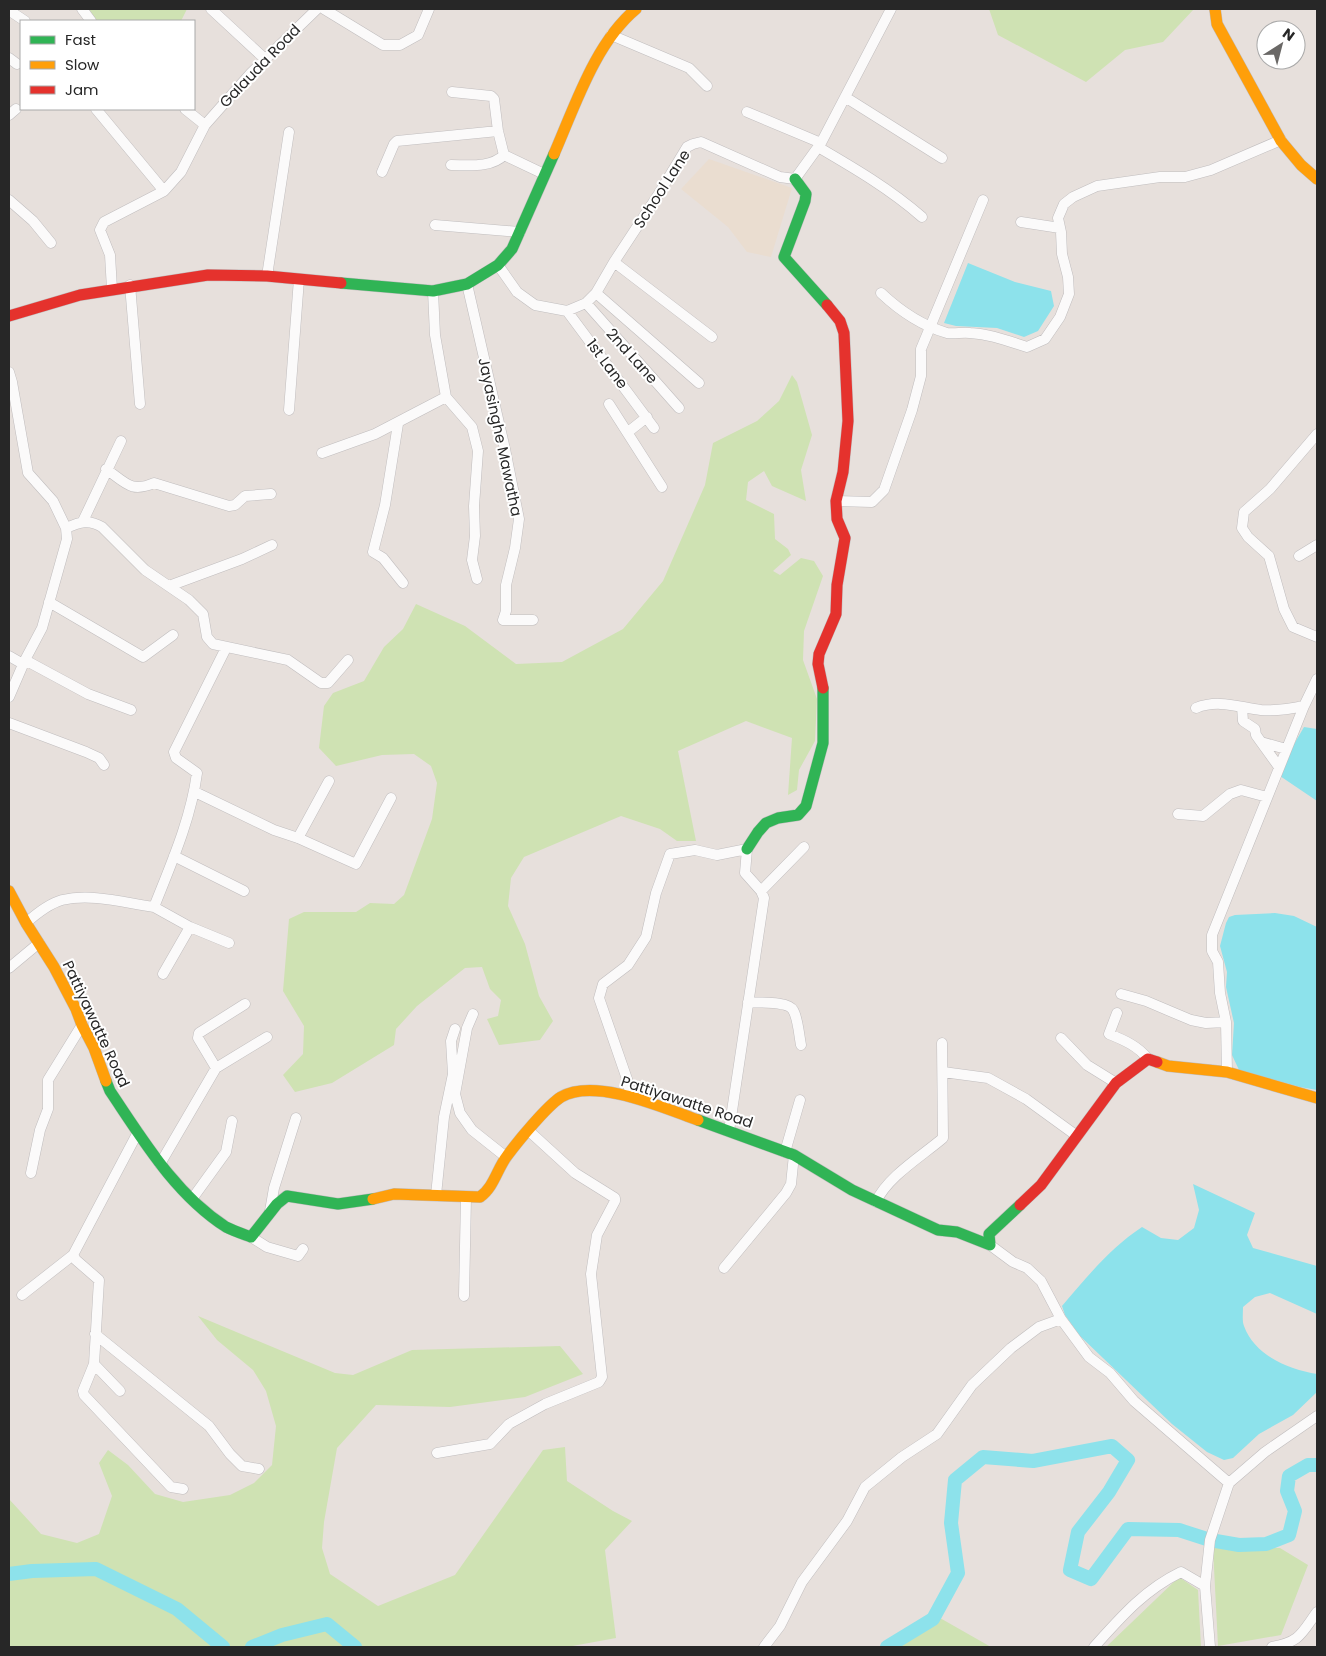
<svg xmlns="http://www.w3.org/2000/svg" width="1326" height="1656" font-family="Poppins,sans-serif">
	<rect width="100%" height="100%" fill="#e7e0dc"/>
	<path fill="#eaddd0" d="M709 159 792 188 771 257 747 252 728 227 681 189Z"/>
	<path fill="#cfe2b3" d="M89 9H187L181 21H96Z
		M989 9H1194L1163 42 1125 50 1086 82 998 35Z
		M792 375 797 382 812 435 801 470 806 501 772 486 764 471 748 482 746 500 774 514 775 539 788 549 791 555 773 571 780 575 801 558 814 561 823 576 804 631 803 660 817 699 815 741 799 770 797 790 788 795 792 738 746 721 678 751 696 841H677L660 829 621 816 524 857 511 878 508 906 525 944 539 996 553 1021 540 1040 499 1045 487 1019 498 1016 501 1000 490 989 482 967 465 968 417 1006 396 1029 394 1045 332 1083 295 1092 283 1075 303 1054 304 1026 283 991 289 919 304 912H356L370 903 394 904 404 895 432 819 437 783 431 766 414 754 382 755 336 766 319 748 324 706 333 693 364 681 384 647 403 629 416 604 465 626 516 664 562 662 623 629 663 581 705 485 713 443 757 421 779 401Z
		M198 1316 335 1373 353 1375 412 1350 560 1346 583 1374 525 1397 450 1407 376 1405 337 1448 324 1522 322 1548 330 1574 378 1606 455 1575 543 1450 565 1447 567 1481 613 1511 632 1521 605 1550 616 1638 567 1647H9V1499L41 1534 77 1543 99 1534 112 1496 99 1463 108 1450 128 1465 155 1494 183 1502 230 1495 254 1483 272 1465 276 1426 266 1391 253 1370 217 1340Z
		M1213 1548H1280L1308 1565 1281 1635 1218 1646Z
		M1179 1577 1198 1590 1201 1647H1106Z
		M940 1618 991 1647H898Z"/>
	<path fill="#8de2eb" d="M968 263 1015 282 1051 291 1054 306 1038 331 1024 337 997 328 956 326 944 323Z
		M1304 727 1317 729V801L1280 776 1290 751Z
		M1275 913 1294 916 1317 927V1090L1300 1087 1239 1070 1232 1055 1234 1023 1226 987 1227 972 1220 946 1226 923 1229 917 1235 915Z
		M1193 1184 1255 1213 1247 1235 1253 1248 1317 1266V1314L1270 1293 1255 1297 1243 1307C1243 1313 1242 1321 1244 1326 1255 1356 1289 1369 1317 1374V1392L1293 1415 1259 1434 1233 1458 1224 1460 1207 1452 1172 1424 1080 1336 1065 1315 1062 1306C1087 1277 1110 1248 1142 1227L1161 1238 1178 1240 1194 1228 1199 1210Z"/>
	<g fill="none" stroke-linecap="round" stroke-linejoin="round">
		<path stroke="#8de2eb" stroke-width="14" d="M9 1574 32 1571 96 1569 177 1609 223 1647
			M252 1647 282 1635 327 1624 355 1647
			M887 1647 933 1619 958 1573 951 1523 955 1480 983 1457 1033 1461 1112 1446 1128 1460 1109 1492 1078 1532 1070 1570 1091 1579 1128 1529 1179 1530 1210 1540 1239 1545 1266 1544 1289 1535 1295 1511 1287 1491 1289 1476 1308 1465H1317"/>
		<g stroke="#c0bdbe" stroke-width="11">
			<path id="street" d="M10 9V11L25 21
				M82 9 91 21
				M211 9 265 59
				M324 9 383 45H400L418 35 429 9
				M611 35 689 68 707 86
				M9 58 17 64
				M452 92 491 96 494 99 498 131 504 155 544 174
				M845 97 942 158
				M96 109 164 191
				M185 109 205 125
				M747 112 821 143
				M9 115 16 109
				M818 147C854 168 890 189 922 217
				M451 165C469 165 491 168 504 155
				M382 172 394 144 397 141 498 131
				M9 200 33 221 51 243
				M1021 222 1060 228
				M435 225 520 232
				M614 262 712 337
				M498 265 517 292 535 305 567 311 586 303 596 293 614 262 658 195 687 147 693 144 701 142 780 177 795 179 821 143 891 9
				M267 276 289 132
				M467 284 505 449 519 519 515 548 506 585V611L503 620H533
				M130 285 140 404
				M112 289 110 255 100 230 104 222 164 191 181 172 205 125 251 73 317 9
				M433 291 435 335 446 397 472 427 478 451 474 506 475 536 472 560 477 579
				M596 293 699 383
				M881 293C899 310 923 326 947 333 955 334 963 332 970 333 990 334 1008 341 1027 347L1045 339 1060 317 1069 294 1068 277 1062 254 1061 232 1058 218 1064 204 1073 197 1097 186 1160 177H1185L1211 170 1281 140
				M586 303 679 408
				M567 311 654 428
				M9 372 12 382 28 473 53 501 66 528 67 539 42 628 25 660 9 697
				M609 404 662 487
				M289 410 299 279
				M398 424 385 505 373 552 383 558 403 583
				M628 432 647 417
				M1317 434 1270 489 1244 512 1242 528 1248 537 1269 556 1284 609 1293 627 1317 637
				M322 453 375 434 446 397
				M106 469C126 483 131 493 154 483L229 506 235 505 245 496 271 494
				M836 501 872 502 884 490 912 410 921 376V349L983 200
				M83 521 121 441
				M66 528C80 522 89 519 102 527L145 570 189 600 203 614 207 637 213 644 288 660 321 683H328L348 660
				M1299 556 1317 545
				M169 586 242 559 272 545
				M49 602 143 657 173 635
				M9 656 23 664
				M25 660 88 694 131 710
				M1242 707 1243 721 1255 729 1256 735 1279 767
				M1196 708C1218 699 1238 707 1261 710 1275 711 1290 709 1304 706
				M9 723 86 752 99 758 104 765
				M1261 742 1286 749
				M195 792 274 830 298 838 356 864 391 798
				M1178 814 1203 816 1230 794 1241 790 1267 797
				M298 838 329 781
				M174 856 244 891
				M761 891 804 847
				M154 907 190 927 229 943
				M26 923C36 914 48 904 62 900 92 893 125 903 154 907 171 864 191 819 197 773L176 758 174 752 226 648
				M9 968 39 943
				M163 974 190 927
				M1121 994 1146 1001 1191 1020 1206 1023 1226 1022
				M748 1002C759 1003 788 1001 793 1010 798 1018 799 1035 801 1045
				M245 1004 199 1033 198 1038 216 1068 267 1037
				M1117 1013 1109 1034C1124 1040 1138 1046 1148 1059
				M473 1014 467 1028 455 1094 460 1113 472 1130 506 1157
				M1061 1038 1087 1065 1116 1083
				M943 1072 988 1078 1026 1099 1077 1136
				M1227 1072 1226 1022 1220 993 1218 962 1212 951V935L1304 706 1317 679
				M631 1097 627 1079 599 998 603 984 628 965 646 937 656 893 670 854 695 850 717 855 747 849 745 873 761 891 764 898 729 1131
				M138 1132 73 1255 76 1260 99 1280 94 1364 83 1391 84 1395 171 1487 183 1489
				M785 1152 800 1100
				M160 1164 216 1068
				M31 1173 40 1130 48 1109V1080L82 1025
				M436 1195 444 1117 453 1074 451 1041 455 1029
				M192 1199 226 1152 232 1121
				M876 1202C887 1177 922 1156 943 1138L942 1043
				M270 1211 274 1188 296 1118
				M251 1237 267 1247 298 1256 303 1249
				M990 1245 1013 1262 1027 1268 1041 1281 1061 1319 1089 1357 1110 1373 1134 1401 1229 1483 1265 1452 1317 1416
				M724 1268 786 1193 791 1184 794 1155
				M22 1295 73 1255
				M464 1296 466 1197
				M95 1334 209 1426 230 1454 242 1466 259 1469
				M94 1364 120 1391
				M437 1453 490 1444 509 1424 545 1404 599 1382 602 1377 591 1274 597 1235 615 1201V1198L575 1173 529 1131
				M764 1647 780 1626 802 1582 847 1521 865 1487 902 1457 937 1434 972 1385 1011 1348 1039 1327 1061 1319
				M1094 1647C1121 1617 1144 1590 1181 1572L1205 1586
				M1210 1647 1205 1586 1210 1540 1229 1483
				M1272 1647C1300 1642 1301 1634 1317 1612"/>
		</g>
		<g stroke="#c0bdbe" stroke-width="12">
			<path id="fast" d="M795 179 806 194 805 201 784 257 827 305
				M341 283 433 291 467 284 498 265 512 249 554 154
				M747 849 758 832 766 823 778 818 798 815 806 806 823 743V688
				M106 1081 110 1091C143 1140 175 1194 226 1227 234 1231 243 1234 251 1237L277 1204 287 1196 338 1204 373 1199
				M698 1120 794 1155 852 1190 938 1230 957 1232 990 1245 989 1234 1020 1205"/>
		</g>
		<g stroke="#c0bdbe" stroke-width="12">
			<path id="slow" d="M1215 9 1217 24 1281 141 1301 165 1317 179
				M554 154C575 106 595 43 636 9
				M9 891 26 923 54 967 76 1009 82 1025 94 1048 106 1081
				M1157 1062 1168 1066 1227 1072 1317 1098
				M373 1199 394 1194 480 1197C494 1187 497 1169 507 1156 518 1141 547 1106 561 1097 595 1077 664 1108 698 1120"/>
		</g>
		<g stroke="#c0bdbe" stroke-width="12">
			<path id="jam" d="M9 316 80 295 208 275 267 276 341 283
				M823 688 818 664 819 654 836 614 837 585 845 538 837 519 836 501 843 472 848 421 844 333 840 321 827 305
				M1020 1205 1041 1185 1116 1083 1148 1059 1157 1062"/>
		</g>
		<use href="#street" stroke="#fbfafa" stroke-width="10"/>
		<use href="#fast" stroke="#30b455" stroke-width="11"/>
		<use href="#slow" stroke="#ff9f0a" stroke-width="11"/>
		<use href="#jam" stroke="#e5322d" stroke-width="11"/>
	</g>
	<g text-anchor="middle" stroke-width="4" stroke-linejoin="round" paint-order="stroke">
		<g font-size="15" fill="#272727" stroke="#fff">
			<text transform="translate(260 66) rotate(-46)" y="5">Galauda Road</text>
			<text transform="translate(662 189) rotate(-57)" y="5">School Lane</text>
			<text transform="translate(632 356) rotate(48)" y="5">2nd Lane</text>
			<text transform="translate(607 364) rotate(53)" y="5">1st Lane</text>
			<text transform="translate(500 437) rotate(78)" y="5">Jayasinghe Mawatha</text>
			<text transform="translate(96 1024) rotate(65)" y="5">Pattiyawatte Road</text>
			<text transform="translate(687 1102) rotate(18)" y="5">Pattiyawatte Road</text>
		</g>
	</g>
	<rect width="1326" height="1656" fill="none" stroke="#272727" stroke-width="20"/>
	<rect x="20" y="20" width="175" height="90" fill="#ffffff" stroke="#a9a9a9"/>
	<rect x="30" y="36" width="25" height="8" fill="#30b455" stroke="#a9a9a9"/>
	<text x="65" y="45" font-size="15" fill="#272727">Fast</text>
	<rect x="30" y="61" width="25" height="8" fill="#ff9f0a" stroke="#a9a9a9"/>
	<text x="65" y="70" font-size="15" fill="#272727">Slow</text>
	<rect x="30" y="86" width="25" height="8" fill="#e5322d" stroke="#a9a9a9"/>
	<text x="65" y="95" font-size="15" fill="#272727">Jam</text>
	<g transform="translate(1281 45) rotate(36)"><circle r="24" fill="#ffffff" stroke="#a9a9a9"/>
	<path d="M0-4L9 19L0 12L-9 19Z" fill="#6a6866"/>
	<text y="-8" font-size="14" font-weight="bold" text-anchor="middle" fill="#272727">N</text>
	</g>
</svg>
